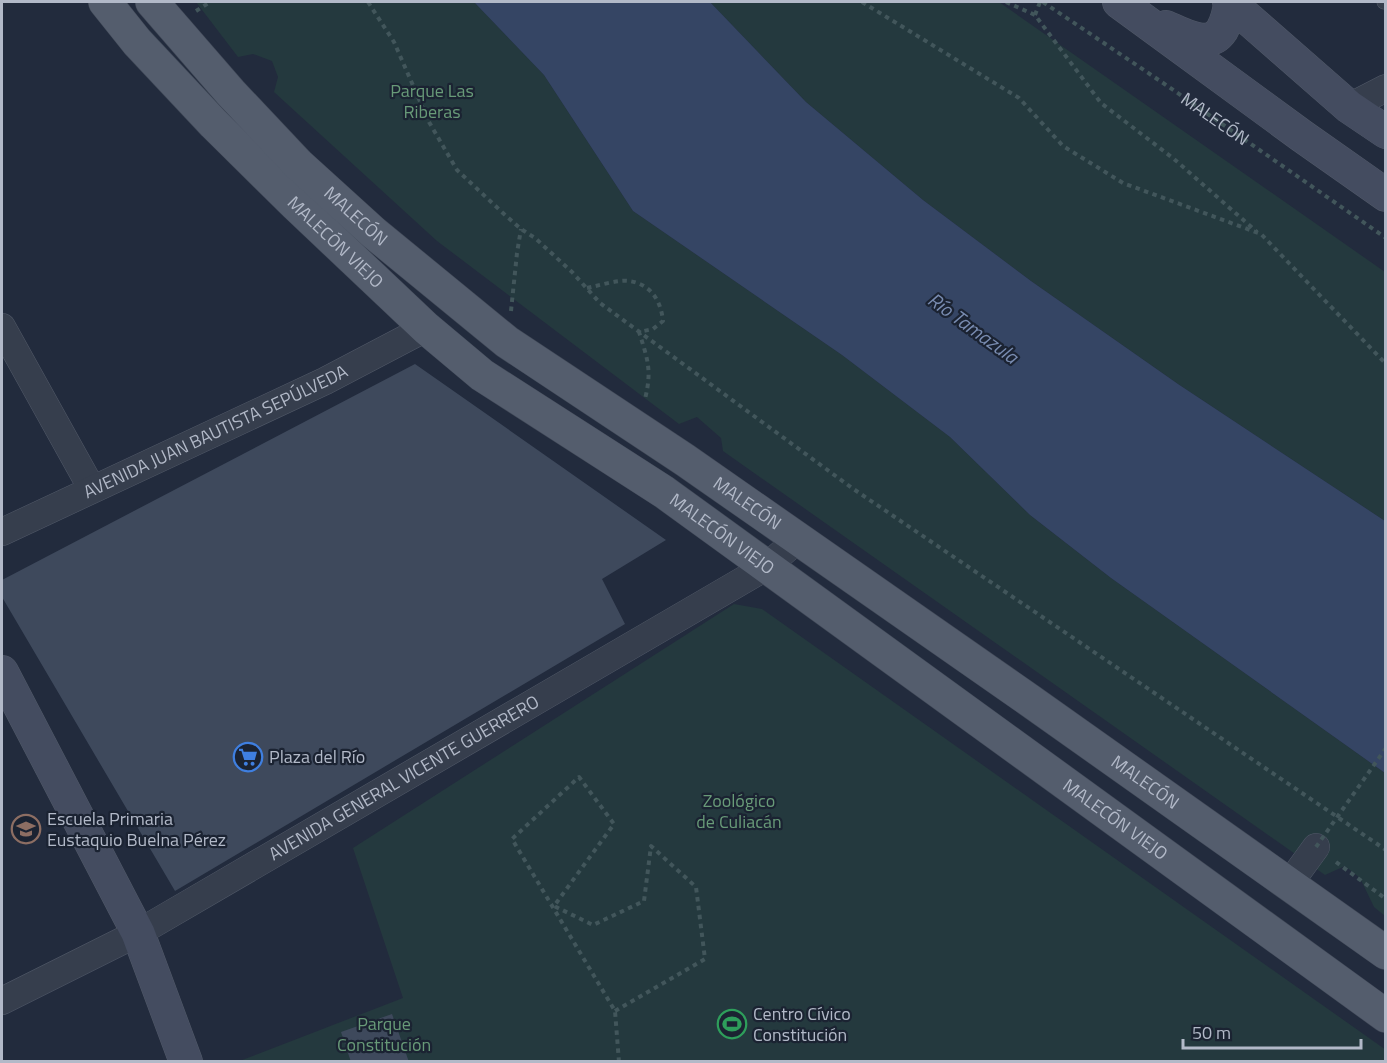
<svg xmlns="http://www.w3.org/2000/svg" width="1387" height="1063" font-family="'Titillium Web',sans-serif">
	<rect width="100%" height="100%" fill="#222b3d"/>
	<path fill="#24393e" d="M196 2H474L544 75 633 211 842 355 950 437 1030 515 1111 578 1385 773V916L1374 907 1360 878 1345 866 1325 875 723 451 721 438 697 417 679 424 437 241 274 92 278 77 272 61 253 54 238 57Z
		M710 2H999L1385 272V521L1178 384 1031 281 923 200 806 102Z
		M734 604 762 609 1386 1050 1385 1062H237L403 998 353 848Z"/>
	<path fill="#354564" d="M474 2H710L806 102 923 200 1031 281 1178 384 1385 521V773L1111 578 1030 515 950 437 842 355 633 211 544 75Z"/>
	<path fill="#3e495c" d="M415 364 666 540 602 579 625 624 175 891 2 597V580Z
		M392 1014 409 1062H351L341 1032Z"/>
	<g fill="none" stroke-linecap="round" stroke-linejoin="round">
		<g stroke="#515968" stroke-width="15">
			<path id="lane" d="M1384 2H1386"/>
		</g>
		<g stroke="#515968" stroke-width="28">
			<g id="street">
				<path d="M1349 107 1386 88"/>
				<path d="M2 327 92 489"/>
				<path id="s2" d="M2 532 325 381 426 328"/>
				<path d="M1289 884 1316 847"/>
				<path id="s3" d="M2 1001 138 933 766 567 798 539"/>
			</g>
		</g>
		<g stroke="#515968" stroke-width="34">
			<path id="secondary" d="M1119 2 1302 136 1386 195
				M1229 2 1349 107 1386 132
				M1166 27C1182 34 1209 50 1222 30 1227 21 1229 13 1230 3
				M2 672 138 933 186 1062"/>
		</g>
		<g stroke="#3f4756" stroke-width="34">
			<g id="primary">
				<path id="s4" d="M105 2 137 42 214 124 296 205 426 328 482 375 664 492 1386 1016"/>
				<path id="s5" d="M152 2 231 93 298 164 374 233 507 342 685 460 1029 700 1386 953"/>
			</g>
		</g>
		<g stroke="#42565b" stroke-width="4" stroke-dasharray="4.5 4.5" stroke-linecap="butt">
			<path d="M368 2 394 42 429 122 457 170 504 214 521 229 535 238 572 272 600 303 852 488 1386 850"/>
			<path d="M862 2 1019 98 1063 146 1123 183 1261 234 1386 364"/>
			<path d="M1006 2 1035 15 1101 103 1174 159 1257 232"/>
			<path id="s1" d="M1043 2 1169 87 1386 238"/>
			<path d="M196 11 210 2"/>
			<path d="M1035 15 1040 2"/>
			<path d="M587 288C597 286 620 279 629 281 651 284 661 301 663 321L653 329 639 332C648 360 652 371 645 399"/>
			<path d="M511 311 517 253 521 229"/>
			<path d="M1336 862 1386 899"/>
			<path d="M615 1011 705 959 696 887 651 846 644 901 593 925 554 906 614 824 579 777 512 839 615 1011 619 1062"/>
		</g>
		<use href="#lane" stroke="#363e4d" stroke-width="14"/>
		<use href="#street" stroke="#363e4d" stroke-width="27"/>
		<use href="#secondary" stroke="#444c60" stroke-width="33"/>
		<use href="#primary" stroke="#545d6d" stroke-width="33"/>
		<path stroke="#42565b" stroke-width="4" stroke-dasharray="4.5 4.5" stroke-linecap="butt" d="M1316 847 1386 748"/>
	</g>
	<defs>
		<g id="supermarket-ring" transform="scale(1.5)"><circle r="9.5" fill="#1b2332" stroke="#3f7fe0" stroke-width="1.5"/><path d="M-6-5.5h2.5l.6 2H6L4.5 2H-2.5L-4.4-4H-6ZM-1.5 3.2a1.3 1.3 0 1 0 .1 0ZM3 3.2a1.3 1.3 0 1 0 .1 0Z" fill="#3f7fe0"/></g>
		<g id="school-ring" transform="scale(1.5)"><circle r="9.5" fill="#1b2332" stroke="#8d6e63" stroke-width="1.5"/><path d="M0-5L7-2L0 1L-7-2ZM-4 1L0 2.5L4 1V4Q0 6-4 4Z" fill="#8d6e63"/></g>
		<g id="stadium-ring" transform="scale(1.5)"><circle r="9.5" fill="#1b2332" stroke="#2e9e5b" stroke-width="1.5"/><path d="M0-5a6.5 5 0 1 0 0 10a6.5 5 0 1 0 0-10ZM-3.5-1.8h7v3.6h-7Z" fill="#2e9e5b"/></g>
	</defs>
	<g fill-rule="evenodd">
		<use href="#supermarket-ring" x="248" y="757"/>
		<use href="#school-ring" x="26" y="829"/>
		<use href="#stadium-ring" x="732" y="1024"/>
	</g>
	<g text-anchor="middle" stroke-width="4.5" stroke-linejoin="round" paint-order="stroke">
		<g font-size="18" fill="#689a78" stroke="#1b2332">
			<text x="432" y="97">Parque Las<tspan x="432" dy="21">Riberas</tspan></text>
			<text x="739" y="807">Zoológico<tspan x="739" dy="21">de Culiacán</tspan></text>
			<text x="384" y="1030">Parque<tspan x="384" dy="21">Constitución</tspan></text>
		</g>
		<g font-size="18" fill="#b2b9c8" stroke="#1b2332">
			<text dy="6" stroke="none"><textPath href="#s1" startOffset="208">MALECÓN</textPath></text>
			<text dy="6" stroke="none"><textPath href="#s5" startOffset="296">MALECÓN</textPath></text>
			<text dy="6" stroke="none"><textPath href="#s4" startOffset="333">MALECÓN VIEJO</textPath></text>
			<text dy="6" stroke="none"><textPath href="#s2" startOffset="236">AVENIDA JUAN BAUTISTA SEPÚLVEDA</textPath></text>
			<text dy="6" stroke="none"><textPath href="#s5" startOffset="782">MALECÓN</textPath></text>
			<text dy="6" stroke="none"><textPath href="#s4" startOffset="819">MALECÓN VIEJO</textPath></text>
			<text dy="6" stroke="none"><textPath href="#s3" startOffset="460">AVENIDA GENERAL VICENTE GUERRERO</textPath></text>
			<text dy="6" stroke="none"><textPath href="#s5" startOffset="1268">MALECÓN</textPath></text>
			<text dy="6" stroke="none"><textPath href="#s4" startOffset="1305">MALECÓN VIEJO</textPath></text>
		</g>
		<g font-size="18" fill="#b2b9c8" stroke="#1b2332" text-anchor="start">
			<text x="269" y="763">Plaza del Río</text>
			<text x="47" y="825">Escuela Primaria<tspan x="47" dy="21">Eustaquio Buelna Pérez</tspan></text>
			<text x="753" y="1020">Centro Cívico<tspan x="753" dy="21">Constitución</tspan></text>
		</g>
		<g font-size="20" font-style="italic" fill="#798cb1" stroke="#1b2332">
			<text transform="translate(973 328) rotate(36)" y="7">Río Tamazula</text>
		</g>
	</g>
	<rect width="1387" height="1063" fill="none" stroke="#b2b9c8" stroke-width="6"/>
	<path d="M1183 1039v9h178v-9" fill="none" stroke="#b2b9c8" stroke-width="3"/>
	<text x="1192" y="1039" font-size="18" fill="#b2b9c8" stroke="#1b2332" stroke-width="4.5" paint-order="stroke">50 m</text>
</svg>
